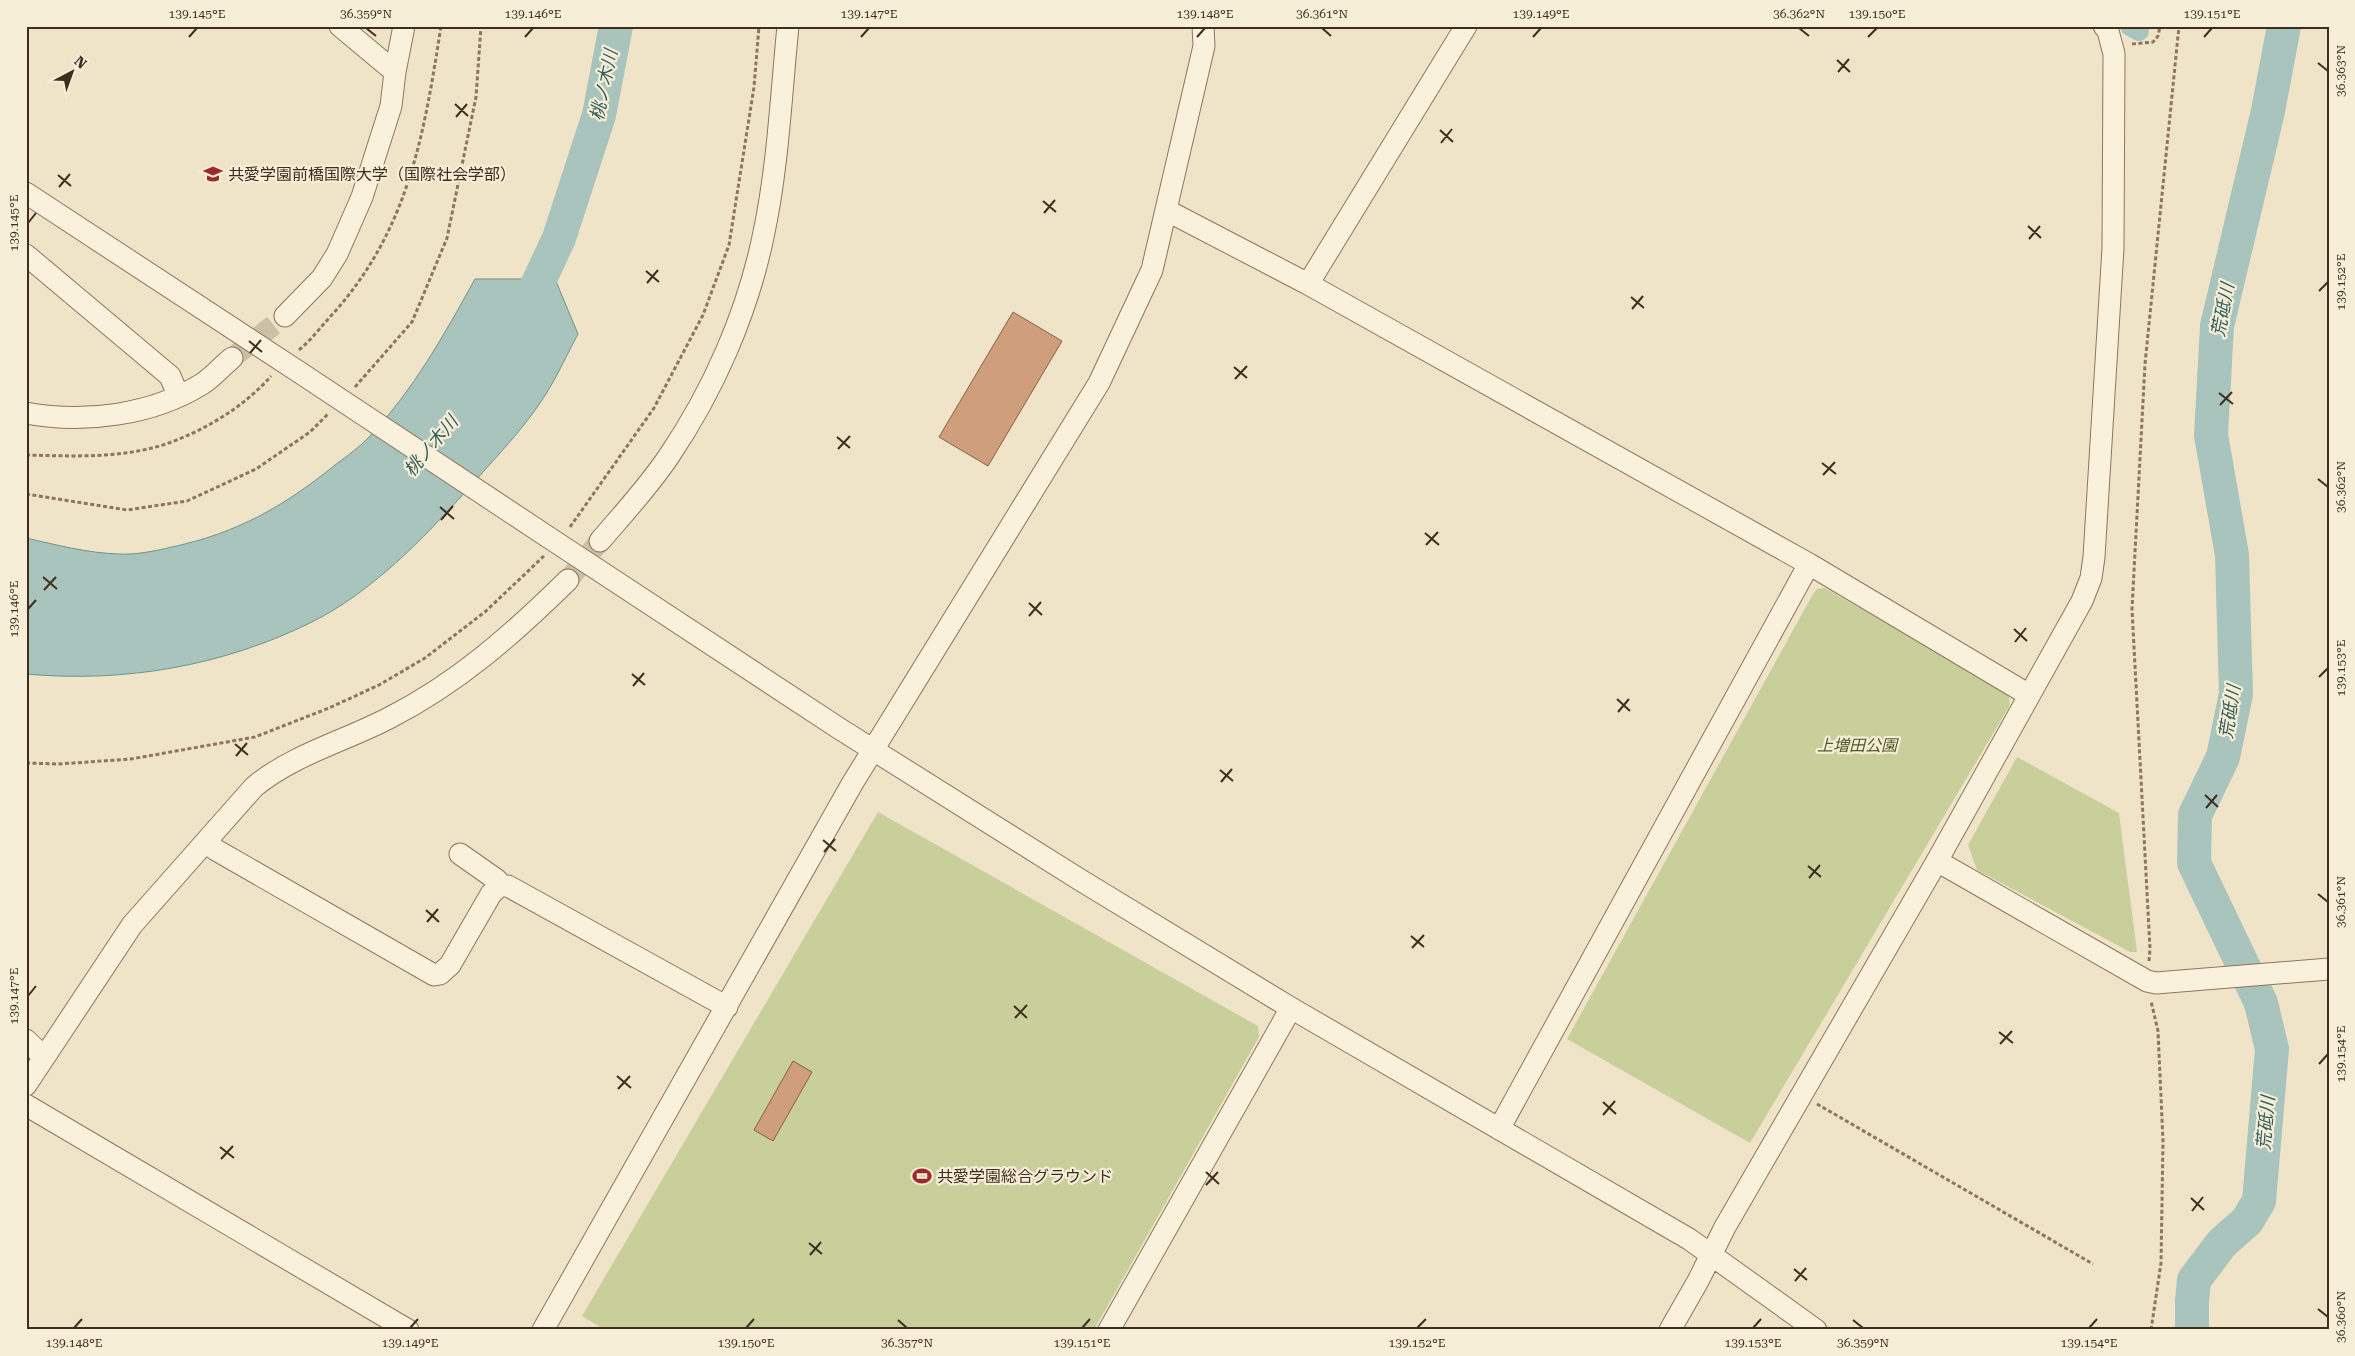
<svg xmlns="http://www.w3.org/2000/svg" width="2355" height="1356" font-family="'Roboto Serif','Noto Sans JP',serif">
	<rect width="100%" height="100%" fill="#f0e4c8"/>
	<path fill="#c9cf9b" d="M1825 588 2004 691 2009 697 2010 705 1750 1143 1567 1039 1813 594 1817 589Z
		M2017 757 2119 813 2137 952H2130L1977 870 1968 845Z
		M878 812 1258 1026 1259 1037 1094 1330H605L582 1316Z"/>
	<path fill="#a9c4bc" stroke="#6f938a" d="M475 279H555L578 334C567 354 558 375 546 394 524 429 494 459 467 490 423 539 372 592 312 622 223 666 125 683 26 674V538C57 545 87 553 119 554 136 555 155 551 172 547 237 533 283 507 335 465 347 456 360 447 370 436 414 389 444 335 475 279Z"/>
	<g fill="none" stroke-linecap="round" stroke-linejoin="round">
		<path stroke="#a9c4bc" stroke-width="20" d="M2130 26 2139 31"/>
		<path stroke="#a9c4bc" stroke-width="34" d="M521 320 559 238 599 115 616 26
			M2192 1330V1301L2194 1280 2222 1243 2247 1221 2259 1201 2272 1049 2261 1003 2194 863 2195 815 2223 757 2236 694 2232 555 2211 435 2217 326 2268 111 2284 26"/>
	</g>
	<path fill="#cf9f7d" stroke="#8d5f41" d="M1013 312 1062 341 988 466 939 437Z
		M793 1061 812 1072 773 1141 754 1130Z"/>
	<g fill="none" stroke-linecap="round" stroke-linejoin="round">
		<path stroke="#ccc0a6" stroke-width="21" stroke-dasharray="21 11" stroke-linecap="butt" d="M232 358 285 316
			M568 580 600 541"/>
		<g stroke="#8d765c" stroke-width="23">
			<path id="minor" d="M340 26 395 72
				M26 193 299 372
				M1166 210 1308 284 1809 564 2029 695
				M26 255 170 376 178 395
				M1308 284 1466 26
				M285 316 322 278 337 254 362 197 391 106 395 72 404 26
				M26 413C84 424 152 415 202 384 213 377 222 366 232 358
				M548 537 840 729 1082 881 1291 1008 1689 1239 1816 1330
				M600 541C624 513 649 486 669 456 713 391 747 314 763 237 778 168 781 96 788 26
				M206 842 216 850 434 975 440 974 450 965 491 894 499 886H508L727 1007
				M460 854 497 880 499 886
				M1937 861 2147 981 2156 983 2329 969
				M26 1040 44 1057
				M26 1085 132 925 254 787C292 755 345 741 389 718 458 683 513 634 568 580
				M26 1105 408 1330
				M1499 1129 1809 564
				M543 1330 852 784 1099 383 1152 270 1204 46 1203 26
				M1109 1330 1291 1008
				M1670 1330 1698 1281 1725 1227 1937 861 2082 601 2091 578 2094 557 2113 248 2114 54 2108 31 2104 26"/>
		</g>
		<path stroke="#8d765c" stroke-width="3" stroke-dasharray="4 2.5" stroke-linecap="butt" d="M2132 44 2153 42 2158 36 2160 26
			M299 350C311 340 320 328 330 317 408 232 424 136 441 26
			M355 387 412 322 447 238 476 97 481 26
			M26 455C67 456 108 458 148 449 191 439 242 410 271 376
			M26 494 127 510 187 501 256 469 310 432 328 414
			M570 527 654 408 703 315 729 245 754 87 759 26
			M26 763 59 764 131 759 255 737 329 708 379 685 425 658 486 611 544 556
			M2149 961 2150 949 2132 609 2145 364 2179 26
			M1817 1104 2093 1264
			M2151 1330 2161 1263 2163 1141 2158 1031 2151 1001"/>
		<use href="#minor" stroke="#faf1dc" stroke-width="21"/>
		<g stroke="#8d765c" stroke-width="23" stroke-linecap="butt">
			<path id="minor-bridge" d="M299 372 548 537"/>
		</g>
		<use href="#minor-bridge" stroke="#faf1dc" stroke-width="21"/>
	</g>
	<path fill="none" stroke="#3d2e20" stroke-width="2" d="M366 28 376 36M1322 28 1331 36M1799 28 1809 36M189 37 197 28M525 37 533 28M861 37 869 28M1197 37 1205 28M1533 37 1541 28M1868 37 1877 28M2204 37 2212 28M1837 60 1850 72M2318 63 2328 71M1838 72 1849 59M455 104 468 116M456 117 467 104M1440 130 1453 142M1441 143 1452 129M58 175 71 186M59 187 70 174M1043 201 1056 212M1044 213 1055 200M28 223 36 213M2028 226 2041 238M2029 239 2040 226M646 271 659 282M647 283 658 270M2319 291 2328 282M1631 297 1644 308M1632 309 1643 296M249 341 262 352M250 353 261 340M1234 367 1247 378M1235 379 1247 366M2219 393 2233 404M2220 405 2232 392M837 437 850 448M838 449 850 436M1822 463 1836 474M1823 475 1835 462M2318 479 2328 487M440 507 454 519M441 520 453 506M1425 533 1439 545M1426 545 1438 532M43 577 57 589M44 590 56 577M1029 603 1042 615M28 609 36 600M1029 616 1041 602M2014 629 2027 641M2015 642 2026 628M632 674 645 685M2319 677 2328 668M633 686 644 673M1617 699 1630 711M1618 712 1629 699M235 744 248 755M236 756 247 743M1220 770 1233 781M1221 782 1232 769M2205 795 2218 807M2206 808 2217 795M823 840 836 851M824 852 835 839M1808 866 1821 877M1809 878 1820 865M2318 894 2328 902M426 910 439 922M427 922 438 909M1411 936 1424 947M1412 948 1424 935M28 996 36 986M1014 1006 1027 1018M1015 1018 1027 1005M1999 1032 2013 1043M2000 1044 2012 1031M2319 1064 2328 1054M617 1076 631 1088M618 1089 630 1076M1603 1102 1616 1114M1603 1115 1615 1101M220 1147 234 1158M221 1159 233 1146M1206 1172 1219 1184M1206 1185 1218 1172M2191 1198 2204 1210M2192 1211 2203 1197M809 1243 822 1254M810 1255 821 1242M1794 1269 1807 1280M1795 1281 1806 1268M2318 1309 2328 1317M898 1320 907 1328M1853 1320 1863 1328M74 1328 82 1319M410 1328 418 1319M746 1328 754 1319M1082 1328 1090 1319M1417 1328 1426 1319M1753 1328 1761 1319M2089 1328 2097 1319"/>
	<defs>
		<g id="university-bare" transform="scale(1.5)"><path d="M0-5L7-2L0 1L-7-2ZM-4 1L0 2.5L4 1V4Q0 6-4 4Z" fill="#9e2a2b" stroke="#f7eed8" stroke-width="2.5" paint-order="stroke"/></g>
		<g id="stadium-bare" transform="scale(1.5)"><path d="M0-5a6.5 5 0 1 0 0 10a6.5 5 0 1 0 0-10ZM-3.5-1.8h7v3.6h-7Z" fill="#9e2a2b" stroke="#f7eed8" stroke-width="2.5" paint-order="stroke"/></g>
	</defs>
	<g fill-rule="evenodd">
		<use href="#university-bare" x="213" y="174"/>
		<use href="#stadium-bare" x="922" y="1176"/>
	</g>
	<g text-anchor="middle" stroke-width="4.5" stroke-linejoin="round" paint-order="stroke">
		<g font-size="16" fill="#3d2e20" stroke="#f7eed8" text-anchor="start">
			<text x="228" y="180">共愛学園前橋国際大学（国際社会学部）</text>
			<text x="937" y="1182">共愛学園総合グラウンド</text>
		</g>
		<g font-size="16" font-style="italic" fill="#4d5a26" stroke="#f7eed8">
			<text x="1857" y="751">上増田公園</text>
		</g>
		<g font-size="18" font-style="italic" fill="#2f5d5a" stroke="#f7eed8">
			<text transform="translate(604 85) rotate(-78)" y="6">桃ノ木川</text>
			<text transform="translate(2223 310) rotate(-79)" y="6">荒砥川</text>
			<text transform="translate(431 446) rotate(-50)" y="6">桃ノ木川</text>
			<text transform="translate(2230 712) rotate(-81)" y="6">荒砥川</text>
			<text transform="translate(2266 1123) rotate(-85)" y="6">荒砥川</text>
		</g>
	</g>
	<rect width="2355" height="1356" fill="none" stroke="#f7eed8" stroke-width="55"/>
	<g transform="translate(72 72) rotate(41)" stroke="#f7eed8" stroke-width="4" paint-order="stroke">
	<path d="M0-4L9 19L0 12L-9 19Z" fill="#3d2e20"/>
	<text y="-8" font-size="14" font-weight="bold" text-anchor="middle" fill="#3d2e20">N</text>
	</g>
	<rect x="28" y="28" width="2300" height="1300" fill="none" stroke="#3d2e20" stroke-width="2"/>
	<g font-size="12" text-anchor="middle" fill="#3d2e20">
		<text x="197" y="18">139.145°E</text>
		<text x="366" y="18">36.359°N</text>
		<text x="533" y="18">139.146°E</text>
		<text x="869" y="18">139.147°E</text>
		<text x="1205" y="18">139.148°E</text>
		<text x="1322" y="18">36.361°N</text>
		<text x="1541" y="18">139.149°E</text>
		<text x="1799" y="18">36.362°N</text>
		<text x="1877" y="18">139.150°E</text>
		<text x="2212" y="18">139.151°E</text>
		<text transform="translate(2341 71) rotate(-90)" y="4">36.363°N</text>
		<text transform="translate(14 223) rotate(-90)" y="4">139.145°E</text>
		<text transform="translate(2341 282) rotate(-90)" y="4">139.152°E</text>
		<text transform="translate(2341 487) rotate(-90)" y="4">36.362°N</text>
		<text transform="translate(14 609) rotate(-90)" y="4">139.146°E</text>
		<text transform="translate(2341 668) rotate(-90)" y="4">139.153°E</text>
		<text transform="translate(2341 902) rotate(-90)" y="4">36.361°N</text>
		<text transform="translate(14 996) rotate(-90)" y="4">139.147°E</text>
		<text transform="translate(2341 1054) rotate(-90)" y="4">139.154°E</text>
		<text transform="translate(2341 1317) rotate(-90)" y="4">36.360°N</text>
		<text x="74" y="1347">139.148°E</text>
		<text x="410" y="1347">139.149°E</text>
		<text x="746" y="1347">139.150°E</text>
		<text x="907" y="1347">36.357°N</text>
		<text x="1082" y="1347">139.151°E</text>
		<text x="1417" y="1347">139.152°E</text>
		<text x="1753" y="1347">139.153°E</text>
		<text x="1863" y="1347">36.359°N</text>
		<text x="2089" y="1347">139.154°E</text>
	</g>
</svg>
